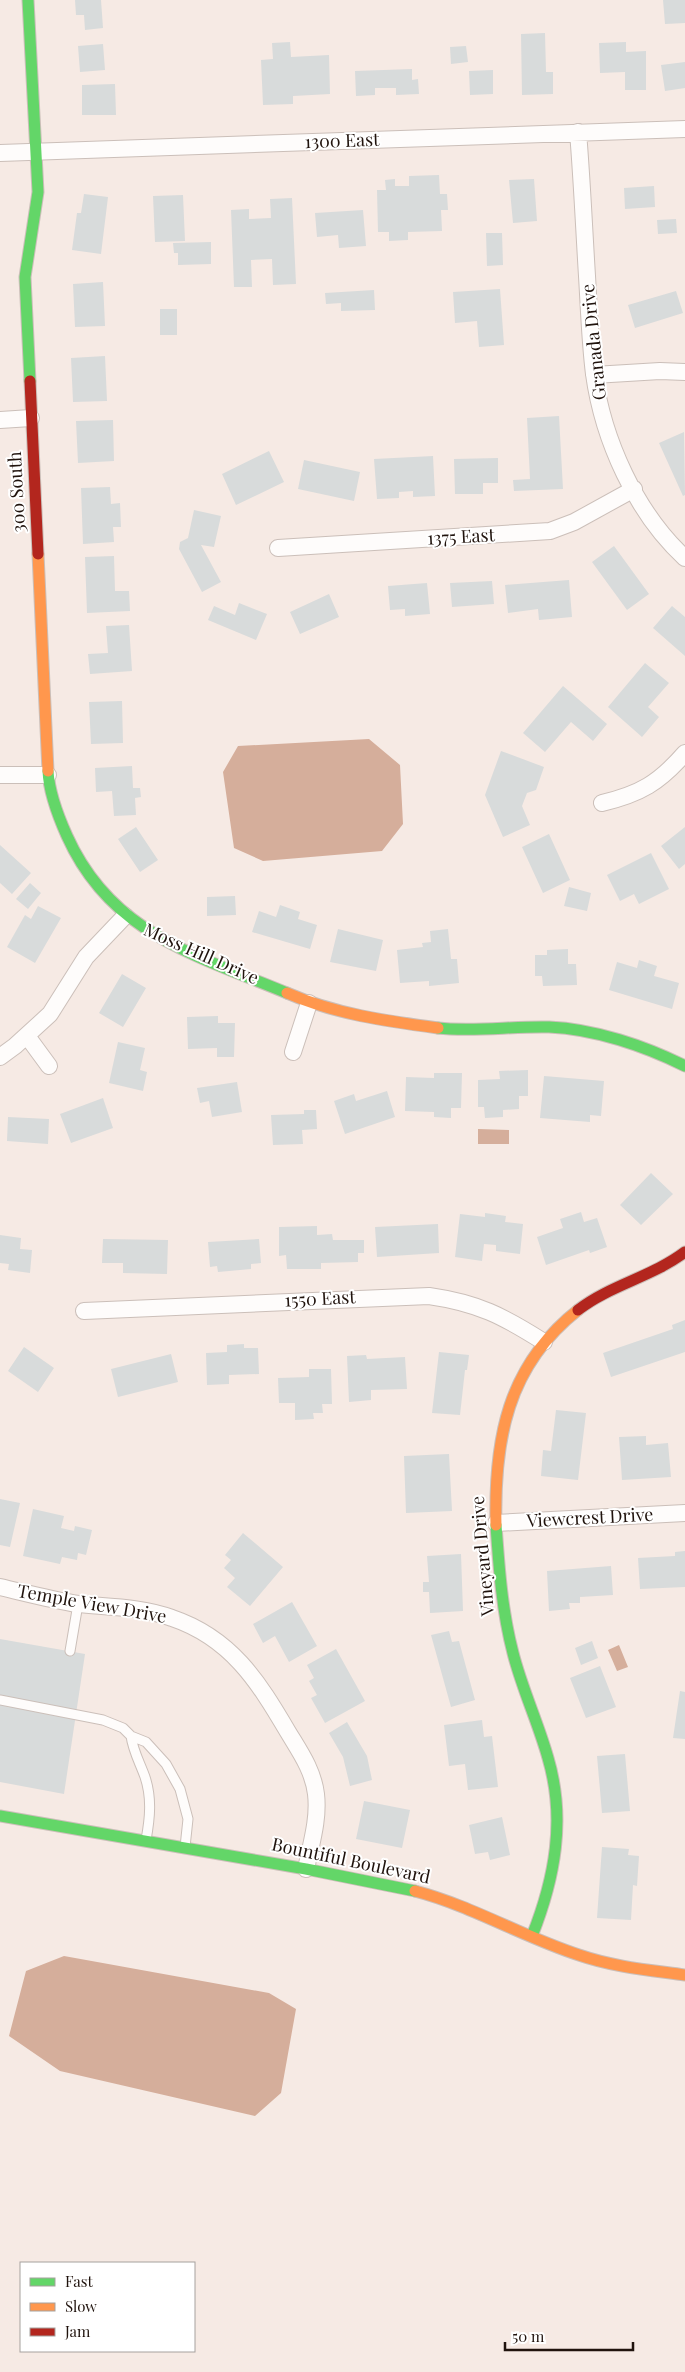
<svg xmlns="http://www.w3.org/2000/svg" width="685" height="2372" font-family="'Playfair Display',serif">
	<rect width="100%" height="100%" fill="#f6eae4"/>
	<path fill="#d5ae9b" d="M369 739 400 765 403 824 382 851 263 861 234 848 223 772 238 746Z
		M478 1129 509 1130V1144H478Z
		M619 1645 628 1667 617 1671 608 1650Z
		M64 1956 269 1993 296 2009 281 2093 255 2116 60 2071 9 2036 26 1971Z"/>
	<path fill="#d8dbdb" d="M75 0H101L103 28 85 30 84 15H76Z
		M663 0H685V23L665 24Z
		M545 33 546 72H553V94L522 95 521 34Z
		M290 42 291 57 329 55 330 94 293 96V104L263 105 261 60 273 59 272 43Z
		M626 42V52L646 51V90H625V72L600 73 599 43Z
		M103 44 105 70 80 72 78 46Z
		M466 46 468 62 451 64 450 47Z
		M685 62V88L665 91 661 65Z
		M412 69V80L418 79 419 94 396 95V88H375V95L356 96 355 71Z
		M493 70V94L470 95 469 71Z
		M115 84 116 115H82V85Z
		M439 175 440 194H447L448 210H441L442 231 408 232V240L389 241V232H378L377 190H386L385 180 395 179V186H409V176Z
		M534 179 537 221 513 223 509 180Z
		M654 186 655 207 625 209 624 188Z
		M84 194 108 197 101 254 72 250 77 213H81Z
		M183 195 185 241 155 242 153 196Z
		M292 198 296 284 273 285 272 259 251 260 252 287H234L231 210 249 209V219L271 218 270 199Z
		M363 210 366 246 339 248 338 235 317 237 315 213Z
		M676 219 677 233 658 234 657 220Z
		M486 233H502L503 265 487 266Z
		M211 242V264L178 265V253H174L173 243Z
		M103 282 105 326 75 327 73 284Z
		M500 289 504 345 479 347 477 321 455 323 453 292Z
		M374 290 375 310 341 311V303L326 304 325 293Z
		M676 291 683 313 635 328 628 305Z
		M160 309H177V335H160Z
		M105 356 107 401 73 402 71 358Z
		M559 416 563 489 514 491 513 480 530 479 527 418Z
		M113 420 114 461 78 463 76 421Z
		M684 432 685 495 683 496 659 443Z
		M269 451 284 482 236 505 222 474Z
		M433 456 435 496 413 497V491L399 492V498L377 499 374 459Z
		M498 458V483H483V494H455L454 459Z
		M304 460 360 472 354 501 298 489Z
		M110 487 111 504 120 503 121 527H113L114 542 83 544 81 488Z
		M194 510 221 516 214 547 201 545 221 582 202 592 179 549 180 542 188 538Z
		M614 546 649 594 627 610 592 562Z
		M114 556 115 591H129L130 611 87 613 85 557Z
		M569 580 572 617 539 620 538 609 508 613 505 585Z
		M492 581 494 604 452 607 450 583Z
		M427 583 430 614 405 616V609L390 610 388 586Z
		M329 594 339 617 300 634 290 612Z
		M239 603 267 614 256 640 208 620 214 606 235 615Z
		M672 606 685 617V656L653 628Z
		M129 625 132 671 90 674 88 654 108 653 106 626Z
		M645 663 669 683 648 707 659 717 642 737 608 707Z
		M563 686 607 724 593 741 571 722 545 752 523 733Z
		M122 701 123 743 91 744 89 702Z
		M501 751 544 767 536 790 527 793 522 806 530 825 503 837 485 795Z
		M132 766 133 788H140L141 797 135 798 136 815 114 816 112 791 96 792 95 768Z
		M136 827 158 860 140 872 118 839Z
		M685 827V864L679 869 661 846Z
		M549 834 570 880 543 893 522 847Z
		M0 845 31 873 12 894 0 883Z
		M651 853 669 889 639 904 634 894 620 901 607 875Z
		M30 883 41 893 28 909 16 899Z
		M569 887 591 893 587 911 564 906Z
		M235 896 236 915 207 916V897Z
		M280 905 300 912 298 919 317 925 310 949 252 932 259 911 276 917Z
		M38 906 61 918 35 963 7 947 25 915 31 919Z
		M338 929 383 940 376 971 330 962Z
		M448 929 451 959H457L459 983 429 986V981L400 983 397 950 423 947 422 943 431 942 430 931Z
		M568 949V964H576L577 985 543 986 542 976H535V955H547V950Z
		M639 960 657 966 654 976 679 983 672 1009 609 990 617 962 637 968Z
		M122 974 146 988 123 1027 99 1013Z
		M218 1016V1023H235L234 1057H217V1048L188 1049 187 1017Z
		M118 1042 145 1048 140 1070 147 1072 143 1091 109 1083Z
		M528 1070V1096H519V1109L503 1110V1117L485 1118 484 1107H478V1080L500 1079 499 1071Z
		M434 1073H462L461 1108H451V1118L434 1117V1112L405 1111 406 1077 434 1078Z
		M544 1076 604 1081 601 1116 590 1115V1122L540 1118Z
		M237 1082 242 1112 212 1117 209 1101 200 1103 197 1088Z
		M387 1091 395 1117 345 1134 334 1101 354 1094 356 1101Z
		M103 1098 113 1128 71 1143 60 1114Z
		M304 1110H316L317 1129 302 1130 303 1144 273 1145 271 1115 304 1114Z
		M8 1117 49 1119 48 1144 7 1141Z
		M651 1173 673 1194 641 1225 620 1205Z
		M581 1212 584 1222 597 1218 607 1247 590 1253 589 1250 546 1265 537 1237 563 1228 560 1219Z
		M485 1213 506 1216 505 1222 523 1224 520 1254 496 1251V1245L484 1244 482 1261 455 1257 460 1214 485 1217Z
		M438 1224 439 1253 377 1257 375 1227Z
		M317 1226V1235L332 1234 333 1240H364V1253H358V1262L321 1263V1269H287L286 1255 279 1256V1227Z
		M0 1235 21 1238 20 1249 32 1250 30 1273 8 1270 9 1264 0 1263Z
		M103 1239 168 1240 167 1274 123 1273V1263H102Z
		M259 1239 261 1263 251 1264V1269L218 1272 217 1266 210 1267 208 1242Z
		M685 1320V1352L611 1377 603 1353 673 1329 672 1325Z
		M244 1344V1348H258L259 1374 229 1375V1384L207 1385 206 1353 227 1352V1345Z
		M24 1347 54 1368 38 1392 8 1371Z
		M439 1352 469 1355 467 1370H465L460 1415 432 1413Z
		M171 1354 178 1382 118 1397 111 1369Z
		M366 1355 367 1359 405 1357 407 1389 371 1390V1400L349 1402 347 1356Z
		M309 1369H331L332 1404H322L323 1413H313L314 1419 295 1420V1403H279L278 1378 309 1377Z
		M556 1410 586 1413 578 1480 541 1476 543 1450 551 1451Z
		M646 1436V1445L668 1443 671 1477 622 1480 619 1437Z
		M449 1454 452 1511 406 1513 404 1456Z
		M0 1499 20 1503 10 1547 0 1545Z
		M33 1509 64 1516 61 1528 74 1531 75 1526 92 1530 86 1555 78 1553 77 1560 62 1557 60 1564 23 1556Z
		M243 1533 283 1567 250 1606 227 1587 235 1578 224 1568 231 1560 225 1555Z
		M685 1551V1587L640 1589 638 1558 675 1556V1552Z
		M461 1554 463 1611 430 1613 429 1592H423V1582H429L427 1556Z
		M611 1566 613 1595 580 1597V1603H569L570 1609 549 1611 547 1571Z
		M292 1602 317 1646 289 1662 275 1636 263 1643 253 1624Z
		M449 1631 452 1642 459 1641 475 1700 451 1707 431 1635Z
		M0 1639 85 1654 64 1794 0 1782Z
		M592 1641 598 1658 581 1665 575 1648Z
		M336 1649 365 1701 325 1723 311 1698 317 1695 309 1681 314 1678 307 1665Z
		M600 1666 616 1707 586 1718 570 1678Z
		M680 1691 685 1692V1739L673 1738Z
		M482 1720 484 1737 492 1736 498 1787 468 1790 465 1764 449 1766 444 1725Z
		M347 1722 367 1756 372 1780 350 1786 343 1757 329 1733Z
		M625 1754 630 1811 602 1813 597 1756Z
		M364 1801 410 1810 402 1848 356 1839Z
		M502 1817 510 1855 490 1860 488 1852 475 1854 469 1825Z
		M602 1847 629 1849 628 1855 639 1856 637 1886 633 1885 631 1920 597 1918Z"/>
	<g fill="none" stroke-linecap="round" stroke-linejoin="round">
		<g stroke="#cbbfb9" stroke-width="11">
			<path id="lane" d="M70 1651 78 1604
				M0 1700 103 1720 123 1728 131 1736 146 1742 166 1764 180 1789 188 1819 185 1847
				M131 1736C133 1751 140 1763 145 1777 152 1798 150 1818 146 1840"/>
		</g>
		<g stroke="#cbbfb9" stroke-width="18">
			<path id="street" d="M578 132C582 180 584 228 587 276 589 309 590 342 594 374 603 440 636 513 685 558
				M0 153 685 129
				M594 375 660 371 685 372
				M0 420 31 418
				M278 548 550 531 574 522 634 489
				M0 775H48
				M602 803C640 794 659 783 685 753
				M27 1036 49 1066
				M293 1052 309 1003
				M0 1057 15 1046 50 1014 86 957 125 916
				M84 1311 429 1296C478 1303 503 1316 544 1342
				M496 1523 685 1513
				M0 1587C26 1593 52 1600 78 1604 109 1607 143 1607 172 1618 231 1638 258 1681 288 1732 300 1752 313 1770 316 1794 319 1819 311 1844 306 1869"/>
		</g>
		<g stroke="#cbbfb9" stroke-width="13">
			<path id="fast" d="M28 0 38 192 25 277 30 381
				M48 771C49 792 58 816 67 836 111 934 196 955 287 993
				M438 1028C474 1032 512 1026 549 1027 595 1029 645 1046 685 1066
				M496 1525C499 1568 502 1611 513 1653 522 1689 538 1722 548 1758 566 1819 555 1878 532 1936
				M0 1816 306 1869 415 1891"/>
		</g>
		<g stroke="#cbbfb9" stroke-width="13">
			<path id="slow" d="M38 554 48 771
				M287 993C335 1014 386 1021 438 1028
				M496 1525C494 1440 507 1366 578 1310
				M415 1891C472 1906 523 1937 579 1955 614 1967 649 1970 685 1975"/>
		</g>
		<g stroke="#cbbfb9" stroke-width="13">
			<path id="jam" d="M30 381 38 554
				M578 1310C610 1285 652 1277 685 1252"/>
		</g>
		<use href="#lane" stroke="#fefcfb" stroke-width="9"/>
		<use href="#street" stroke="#fefcfb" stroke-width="16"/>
		<use href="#fast" stroke="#63d668" stroke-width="11"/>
		<use href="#slow" stroke="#ff974d" stroke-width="11"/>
		<use href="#jam" stroke="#b3261e" stroke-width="11"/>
	</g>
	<g text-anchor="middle" stroke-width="4" stroke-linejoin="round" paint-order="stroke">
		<g font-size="18" fill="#20130d" stroke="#fff">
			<text transform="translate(342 141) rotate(-2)" y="6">1300 East</text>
			<text transform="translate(594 342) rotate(-96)" y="6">Granada Drive</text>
			<text transform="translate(17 492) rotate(-93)" y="6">300 South</text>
			<text transform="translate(461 537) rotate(-3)" y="6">1375 East</text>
			<text transform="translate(201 954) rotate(24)" y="6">Moss Hill Drive</text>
			<text transform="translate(320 1299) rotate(-3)" y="6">1550 East</text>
			<text transform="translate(590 1518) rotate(-3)" y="6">Viewcrest Drive</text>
			<text transform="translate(483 1556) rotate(-95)" y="6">Vineyard Drive</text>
			<text transform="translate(92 1604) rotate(10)" y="6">Temple View Drive</text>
			<text transform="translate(351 1861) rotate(12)" y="6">Bountiful Boulevard</text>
		</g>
	</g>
	<rect x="20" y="2262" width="175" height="90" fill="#ffffff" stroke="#a6a19e"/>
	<rect x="30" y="2278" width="25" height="8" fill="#63d668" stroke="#a6a19e"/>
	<text x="65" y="2287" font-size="15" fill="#20130d">Fast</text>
	<rect x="30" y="2303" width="25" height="8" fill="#ff974d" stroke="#a6a19e"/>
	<text x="65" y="2312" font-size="15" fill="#20130d">Slow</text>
	<rect x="30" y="2328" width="25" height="8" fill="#b3261e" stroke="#a6a19e"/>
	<text x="65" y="2337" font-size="15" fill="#20130d">Jam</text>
	<path d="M505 2342v8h128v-8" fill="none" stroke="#20130d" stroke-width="2.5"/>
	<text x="512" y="2342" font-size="15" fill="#20130d" stroke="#ffffff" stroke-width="4" paint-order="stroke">50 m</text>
</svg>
